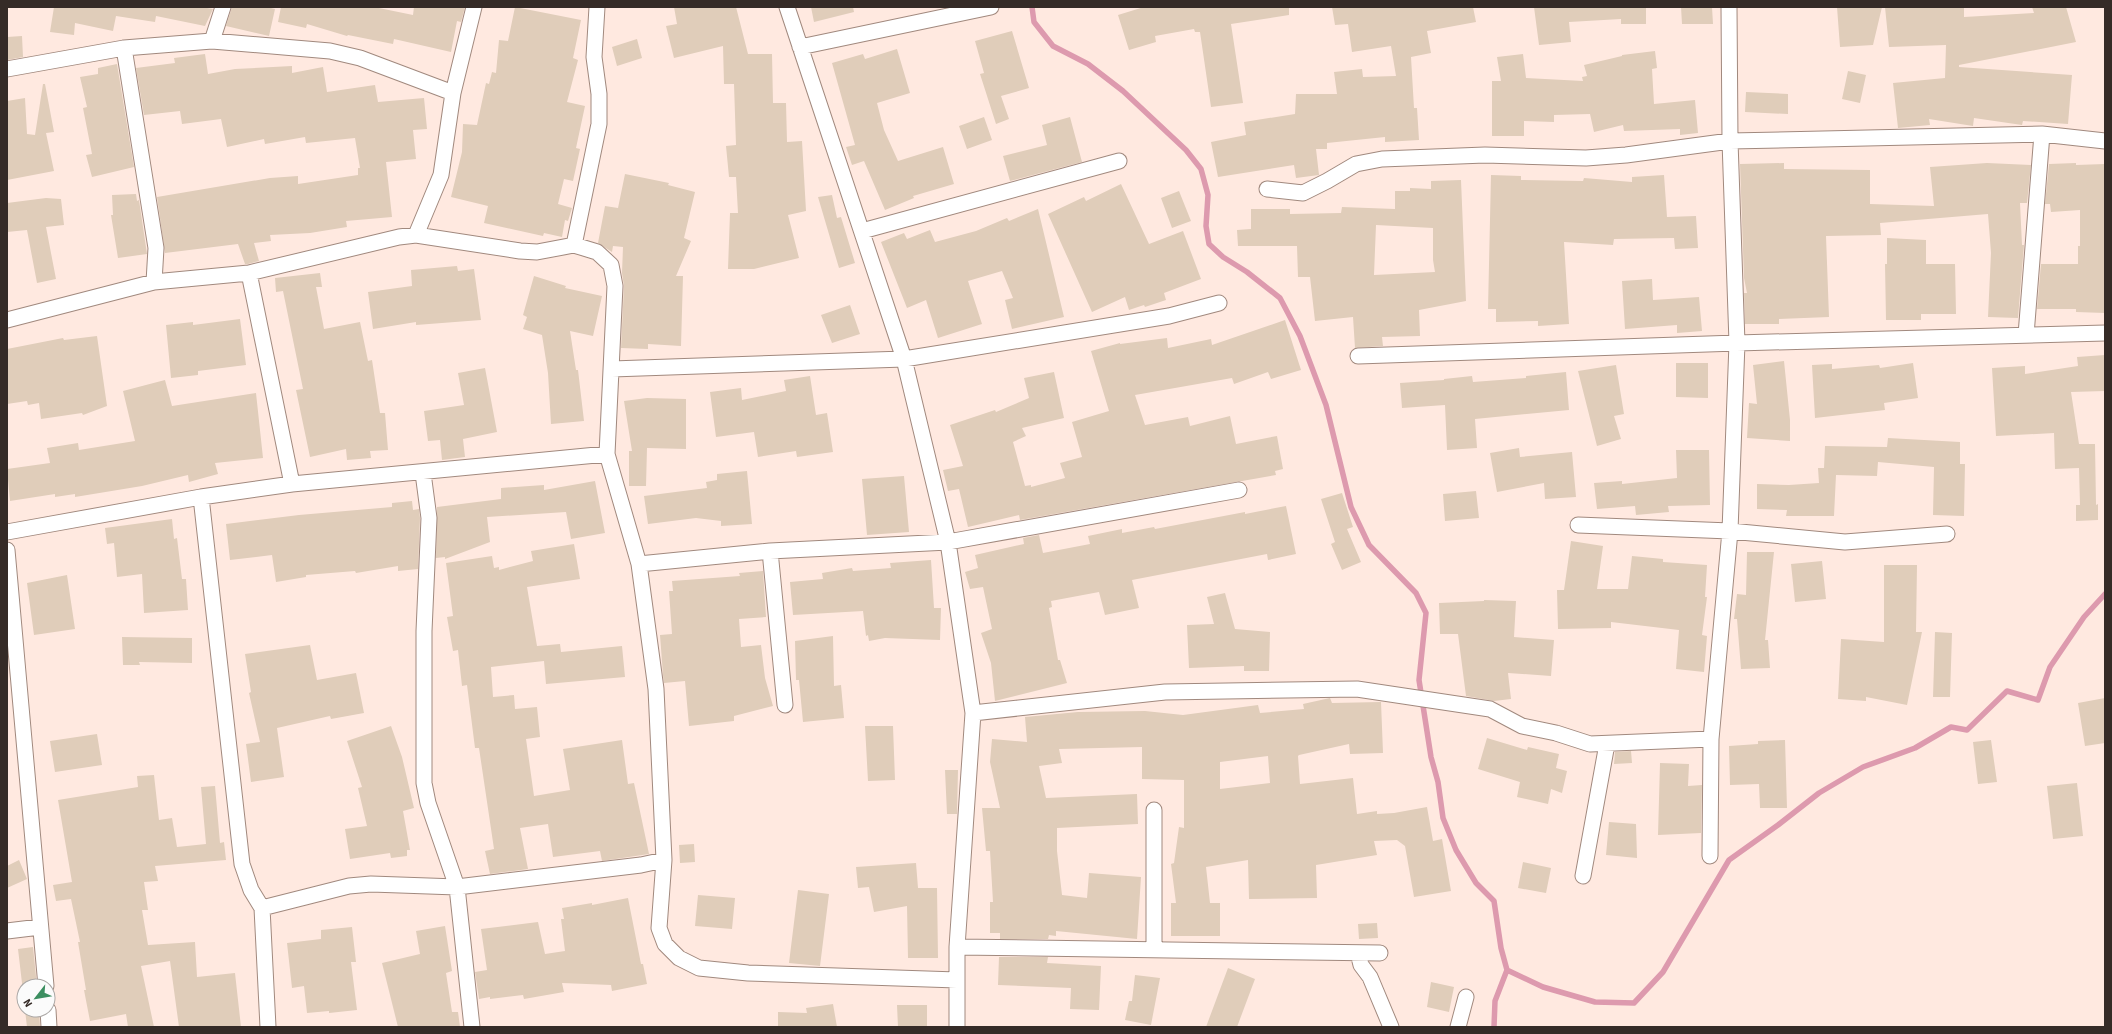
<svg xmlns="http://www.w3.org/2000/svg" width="2112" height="1034" font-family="'Source Sans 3',sans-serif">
	<rect width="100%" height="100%" fill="#ffe9e0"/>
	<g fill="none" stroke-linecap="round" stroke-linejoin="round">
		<path stroke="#dd9aae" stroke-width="5.5" d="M1032 7 1034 22 1053 46 1088 64 1123 91 1186 150 1201 169 1208 195 1206 226 1209 244 1223 257 1247 272 1280 298 1300 336 1326 405 1351 507 1369 545 1416 593 1426 613 1419 680 1431 757 1438 782 1443 818 1456 850 1476 883 1494 901 1501 948 1507 970 1495 1001 1494 1027
			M1507 970 1543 987 1595 1002 1634 1003 1663 972 1729 860 1778 825 1819 793 1863 767 1915 748 1951 727 1967 730 2007 691 2038 700 2050 667 2084 617 2105 594"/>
	</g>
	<path fill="#e0cdba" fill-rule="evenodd" d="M54 7H201L213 9 205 26 156 16 155 22 116 16 113 31 75 23 74 35 50 32Z
		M232 7H267L275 9 269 36 226 26Z
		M281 7H374L413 15 414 7H465L461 22 457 21 451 52 394 39 393 44 348 35 347 36 307 24 306 28 278 22Z
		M515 7 581 20 573 58 578 60 567 102 585 106 576 148 580 149 573 181 564 179 558 204 572 208 568 221 565 220 562 237 544 233 543 236 484 223 488 206 451 197 462 152 463 124 477 125 486 83 489 84 492 72 496 73 499 40 508 41Z
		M674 7H736L748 54H772L773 103H786L787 142 802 141 806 211 788 215 799 258 754 269H728L730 213H738L736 177H729L726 146 736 145 734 84H724L723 46 674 58 666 26 677 24Z
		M811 7H853L854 12 814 22Z
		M1144 7H1289V15L1231 24 1243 103 1211 107 1200 32H1195L1194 29 1155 36 1156 42 1129 50 1118 15Z
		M1332 7H1473L1476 22 1427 31 1431 53 1411 57 1414 108H1417L1419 140 1385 142V137L1327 143V149H1316L1319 175 1296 178 1294 165 1218 177 1211 142 1246 135 1244 122 1295 114 1296 94H1337L1334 72 1362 69 1363 77 1396 76 1391 46 1352 52 1348 24 1335 25Z
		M1534 7H1646V24H1621V19L1569 22 1571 42 1539 45Z
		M1681 7H1712L1713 24H1682Z
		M1837 7H1882L1873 45 1840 47Z
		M1885 7H1964V17L2034 13 2032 7H2066L2076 42 1959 65V67L2072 75 2068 124 2023 121 2022 125 1974 118 1973 126 1929 119 1930 125 1898 128 1893 83 1945 78 1946 45 1889 47Z
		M1012 31 1029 88 1001 96 1009 119 996 124 980 74 984 73 975 41Z
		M22 36 23 57 7 60V37Z
		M637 39 642 58 617 66 612 47Z
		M897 49 910 93 877 103 884 130 898 161 943 147 954 184 913 196 914 198 885 210 864 161 852 165 846 147 855 145 832 63 863 54 865 59Z
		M1655 51 1657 68 1652 69 1654 104 1695 100 1698 133 1680 135V129L1624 131 1623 125 1594 132 1590 114 1554 115V122L1524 121V136H1492V81H1501L1497 57 1523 54 1526 78 1583 81 1582 77 1587 76 1584 65 1622 56V55Z
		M205 54 208 74 235 69 292 66V73L323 67 327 92 375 85 378 102 424 98 427 129 413 130 416 159 386 162 392 217 346 221 347 227 310 233 270 235 271 241 254 243 259 261 248 264H245L238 244 165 253 157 197 270 178 298 176V184L358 175V168H360L355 138 306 143 305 137 265 144 264 139 227 147 221 119 182 124 180 111 144 115 136 68 175 63 174 58Z
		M117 64 134 167 92 177 86 155 92 154 83 108 87 107 80 77 98 74V68Z
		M1848 71 1866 75 1860 103 1842 99Z
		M43 84H45L54 132 46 133 54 171 7 180V101L25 98 27 134 35 135Z
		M1746 92 1788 94V114L1745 112Z
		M984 117 992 140 967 149 959 126Z
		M1070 117 1082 162 1010 181 1003 156 1047 145 1042 125Z
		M1784 163V169L1870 170V204L1934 206 1930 167 1987 163 2031 165 2027 203H2020L2022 245H2024L2018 318 1988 317 1991 253 1988 214 1880 223 1881 235 1826 236 1829 317 1779 319V324H1745L1744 293H1747L1744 278 1740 164Z
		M2076 163V165L2105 164V313L2076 312V309H2037L2041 264H2078V246H2080V210L2051 212 2050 204H2045L2049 164Z
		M625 174 669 183 668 185 695 192 684 238 691 241 676 276H683L681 346 648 344V349L621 348 624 286 622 273 623 247 613 246 612 252 598 243 605 206 618 208Z
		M1491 175 1521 176V180L1583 181 1584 178 1632 182V177L1664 175 1667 217 1696 216 1698 248 1675 249 1674 238 1614 239 1613 245 1564 242 1569 324 1538 326V321L1496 322V309H1488Z
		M1461 180 1466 301 1419 310 1420 336 1382 337 1383 346 1355 348 1353 317 1315 321 1310 277H1298L1297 246H1238L1237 230 1251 229V209H1290V214L1341 213 1342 207 1395 209V191H1410V188L1431 189V181ZM1376 225 1433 228V260L1435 272 1374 275Z
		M1121 184 1149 244 1183 231 1201 279 1164 293 1166 300 1145 307 1144 305 1129 310 1125 297 1092 312 1048 214 1084 197 1086 201Z
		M1179 191 1191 221 1172 228 1161 198Z
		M136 194 137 201 139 200 147 254 118 258 111 215H113L112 195Z
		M832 195 837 218 841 217 855 263 839 268 818 197Z
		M46 198 61 199 64 225 46 227 56 279 37 283 27 230 7 232V203Z
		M1038 209 1064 317 1012 329 1005 300 1013 298 1002 271 968 281 982 324 938 338 926 300 907 308 881 242 904 233 907 239 930 230 935 242 976 231 1007 218 1009 221Z
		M1887 238 1926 240V264H1955L1956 314H1921V320H1886L1885 264H1887Z
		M457 266 458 271 474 269 481 320 416 325V322L373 329 368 292 412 286 411 270Z
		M320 273 322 287H316L324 329 360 322 368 361 372 360 380 413H385L388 450 370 451 371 458 347 460 346 449 310 457 296 390 303 389 283 291 276 292 275 278Z
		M534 276 566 286 565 288 602 296 593 336 570 331 576 370H578L584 421 551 424 548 373 542 335 523 329 527 317 523 315Z
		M1652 279 1653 300 1699 297 1702 331 1677 333V325L1625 329 1622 281Z
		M850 305 860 334 832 343 821 315Z
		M240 319 246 365 198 371V375L171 378 166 325 193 322V325Z
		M1285 320 1301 370 1271 379 1268 372 1234 384 1232 378 1135 395 1145 425 1188 417 1190 426 1230 416 1236 444 1277 436 1283 469 1275 471 1276 475 1020 520 1019 515 968 527 959 489 948 491 943 470 963 466 950 425 995 410 996 412 1029 398 1024 378 1054 372 1064 418 1022 428 1026 436 1013 442 1025 486 1031 485V487L1065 478 1060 463 1082 457 1072 422 1109 411 1091 351 1120 343V344L1167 338 1168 348 1211 339 1212 345Z
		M97 336 107 406 83 415 82 413 41 419 39 403 28 405 27 401 7 404V349L63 338 64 340Z
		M2105 355V391L2071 392 2079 444H2095L2096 505 2098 504V520L2076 521V505H2080L2079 468 2055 469 2054 433 1996 436 1992 368 2025 366V374L2078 366 2077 357Z
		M1784 361 1790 420V441L1747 438 1749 403 1757 404 1753 365Z
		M1676 363H1708V398L1676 397Z
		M1913 363 1918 398 1884 403 1885 410 1815 418 1812 365 1832 364V369L1879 365 1880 368Z
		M1616 365 1624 414 1614 416 1621 439 1597 446 1578 371Z
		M485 368 497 432 463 439 465 457 442 460 440 440 428 441 424 411 464 405 458 373Z
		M1566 372 1569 410 1475 419 1477 448 1447 450 1445 405 1402 408 1400 383 1444 380V379L1472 376 1473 382 1526 378V376Z
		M810 376 816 415 827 413 833 452 797 457 796 451 758 457 754 432 716 437 710 392 741 388 742 400 786 391 784 380Z
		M165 380 172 406 256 393 263 458 215 463 218 474 189 482 188 475 142 486 75 497V494L55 497V494L10 501 7 469 50 463 47 448 78 443 79 450 135 441 123 391Z
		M647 398 686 399V449L647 448 646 486H629V451H632L624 401Z
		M1888 438 1960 442V464H1965L1964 516 1933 515 1934 467 1878 462 1877 476 1836 475 1834 516H1786L1787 510 1757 509V484L1789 485 1819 483 1818 468H1824L1825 446 1887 447Z
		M1519 448 1520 457 1572 452 1576 497 1545 499 1544 483 1497 492 1490 453Z
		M1676 450H1709L1710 505 1668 506 1669 512 1636 515 1635 506 1597 509 1594 483 1622 481V484L1677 478Z
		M747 471 752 524 721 526V521L696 518 648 524 644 496 707 488 706 482 717 480V474Z
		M904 476 909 532 867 535 862 479Z
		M595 481 605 533 571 539 566 512 487 517 490 542 445 559V557L436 558 437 507 501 499V488L544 485V490Z
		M1476 491 1479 518 1445 521 1443 494Z
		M1342 493 1353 527 1347 529 1361 562 1342 570 1331 544 1335 542 1321 499Z
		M412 501 413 510 419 509 420 518 418 569 398 571V566L356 573 355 571 306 575V577L276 582 272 555 230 560 226 524 299 515 392 507V503Z
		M1286 506 1296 554 1268 560 1267 554 1132 580 1139 608 1105 615 1099 592 1051 601 1052 607 1049 608 1058 660H1060L1067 683 995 701 991 663 981 633 992 629 983 587 970 589 965 572 978 568 975 555 1024 544 1023 538 1039 535 1043 553 1090 544 1088 536 1122 529V533L1154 527 1155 529 1245 512V514Z
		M172 519 174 539 177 538 182 579H186L188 610 144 613 142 574 117 577 114 543 107 544 105 528Z
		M1571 541 1603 546 1597 589H1628L1632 556 1663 559V562L1707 565 1705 597H1707L1702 635 1707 636 1704 672 1676 669 1679 630 1611 622V628L1558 629 1557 590H1564Z
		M574 544 580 579 527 587 537 646 560 644 561 652 622 646 625 677 546 684 544 661 491 667 493 697 514 695 515 709 537 707 540 737 526 739 534 796 570 790 563 749 622 740 628 784 634 783 649 854 602 861 600 851 553 857 548 824 520 828 528 869 490 874 485 851 494 849 479 748H475L467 685 462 686 458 650 453 651 447 617 453 616 446 563 492 556 494 568 499 567V570L533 561 531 551Z
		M1747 552H1774L1765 640H1768L1770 668 1741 669 1737 619H1734L1737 594 1746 595Z
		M931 560 934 608H941L940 640 885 638 869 641 868 635 866 636 863 611 793 615 790 582 823 579 822 573 852 568 853 571 891 568 890 563Z
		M1822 561 1826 599 1795 602 1791 564Z
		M1884 565H1917L1916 632H1922L1907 705 1866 697V701L1838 699 1841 639 1884 642Z
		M763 571 766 617 739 619 741 647 761 645 765 678 773 706 734 716V721L689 726 685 681 664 683 663 675 660 635 672 634 669 591H673L672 581 740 576 739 573Z
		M67 575 75 629 34 635 27 583Z
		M1225 593 1235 629 1270 632 1269 671H1244V666L1189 668 1187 625 1214 624 1207 597Z
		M1484 600 1516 601 1514 637 1554 640 1551 676 1508 673 1511 699 1494 701 1466 696 1458 634H1440L1439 603 1484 601Z
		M1935 632 1952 633 1950 697H1933Z
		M833 636 834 686 841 685 844 718 803 722 799 680H796L795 641Z
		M122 637 192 638V663L139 662 140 665H123Z
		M310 645 317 680 356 673 364 713 331 719 330 716 277 728 284 777 251 782 246 744 260 742 249 693 251 692 245 654Z
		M1330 698 1332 703 1381 702 1383 753 1350 754 1349 744 1299 755 1298 756 1300 784 1353 778 1357 814 1377 811V814L1394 813 1427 807 1433 841 1442 839 1451 891 1414 897 1405 846 1397 840 1374 841 1377 855 1316 865 1317 898 1249 899 1248 860 1206 867 1210 903H1220V936H1171V903H1176L1171 864 1174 863 1179 827 1184 828V780L1142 779V747L1059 749 1062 763 1039 766 1046 798 1137 794 1138 824 1057 828V851L1062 895 1087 898 1089 873 1141 877 1137 939 1056 931V936L1049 935 1048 939H1000V933H990V902H993L990 851H986L982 808H1000L990 762 992 739 1027 742 1025 717 1078 712 1145 711 1183 715 1258 705 1260 713 1304 709 1303 704ZM1268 756 1270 783 1220 789V762Z
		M2105 698V743L2085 746 2078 703Z
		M391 726 402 757 414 808 403 811 410 850H407V856L391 858 390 853 350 859 345 829 367 826 358 788 362 787 347 741Z
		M865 726H893L895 780 868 781Z
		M97 734 102 765 55 772 50 741Z
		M1487 738 1527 750 1528 747 1559 754 1556 768 1567 771 1562 793 1551 789 1548 804 1517 797 1520 782 1478 769Z
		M1785 740 1787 808H1760L1759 784 1730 785 1729 746 1758 744V741Z
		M1991 740 1997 782 1978 784 1973 742Z
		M1631 751 1632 763 1614 764 1615 752Z
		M1660 763 1689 764 1688 786 1702 785 1701 833 1658 835Z
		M945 770H958L957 814H947Z
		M154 775 159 820 172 818 177 847 206 844 201 787 215 786 220 843 224 842 226 860 155 866 158 881 144 882 148 910H142L148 945 195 942 197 977 235 973 241 1027H179L170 961 141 966 154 1027H128L126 1014 90 1021 84 990H86L78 942H80L71 899 56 901 53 885 72 882 58 800 138 787 137 776Z
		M2077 783 2083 836 2053 839 2047 786Z
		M1609 822 1636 824 1637 858 1606 855Z
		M694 844 695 862 680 863 679 845Z
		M19 860 27 879 7 888V866Z
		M1523 862 1551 868 1546 893 1518 888Z
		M916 863 918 888H937L938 958H908L907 906 874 912 869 887 858 888 856 867Z
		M798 890 829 894 820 966 789 963Z
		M698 895 735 898 732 929 695 926Z
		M628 898 641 964H643L647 984 612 991 611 985 562 983 564 992 524 999 523 995 490 999V997L479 999 475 972 487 970 481 929 538 922 545 954 565 951 561 919H564L562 908 592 903V905Z
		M1377 923 1378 938 1359 939 1358 924Z
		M445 926 452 971 446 973 452 1012H458L460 1027H398L382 963 420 954 416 931Z
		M352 927 356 962H351L357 1010 329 1013V1011L307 1013 304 986 292 988 287 943 321 939V930Z
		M33 947 37 986H24V1000L18 949Z
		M999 957H1048L1047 963 1101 966 1099 1010 1070 1009 1071 988 998 985Z
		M1228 968 1255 979 1237 1027H1206Z
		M1135 975 1160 978 1151 1025 1125 1020 1129 1001H1132Z
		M1431 982 1454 987 1449 1012 1427 1007Z
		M833 1004 837 1027H778V1012L807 1013 806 1008Z
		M897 1005H927V1027H898Z
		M25 1010H39L40 1027H27Z"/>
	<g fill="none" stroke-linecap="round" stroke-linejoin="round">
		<g stroke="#a1897e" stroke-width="17">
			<path id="street" d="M597 7 594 57 599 94V124L574 245 597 252 611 265 615 286 607 454 639 564 656 689 664 860 659 928 665 944 679 958 699 968 748 973 957 980
				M787 7 904 359 948 542 973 713 957 947V1027
				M212 41 223 7
				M800 47 991 7
				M124 48 156 248 154 282
				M7 69 124 48 212 41 330 51 360 58 453 93
				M1267 189 1303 193 1327 181 1356 164 1382 159 1485 155 1586 158 1626 155 1730 141 2042 134 2105 141
				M862 231 1119 161
				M416 235 441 175 453 93 474 7
				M249 273 292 484
				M7 320 154 282 249 273 399 237 416 235 520 251 537 252 574 245
				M2026 335 2042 134
				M1358 356 1737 343 2105 333
				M612 369 904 359 1169 316 1219 303
				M423 473 429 518 424 631V783L428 803 457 887 472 1027
				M201 497 242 864 251 890 262 908 268 1027
				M1578 525 1730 531 1845 542 1947 534
				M7 532 201 497 292 484 607 454
				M7 550 46 986
				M770 551 785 705
				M639 564 770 551 948 542 1239 490
				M973 713 1165 692 1357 689 1490 709 1522 726 1556 733 1590 744 1711 739
				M1710 856 1711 739 1730 531 1737 343 1730 141 1729 7
				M1583 876 1607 744
				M262 908 349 886 371 884 457 887 641 865 664 860
				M7 931 40 927
				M957 947 1380 953
				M1154 950V810
				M1358 953 1361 965 1370 977 1391 1027
				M48 1010 49 1027
				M1458 1027 1466 997"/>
		</g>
		<use href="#street" stroke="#fff" stroke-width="15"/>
	</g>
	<rect width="2112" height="1034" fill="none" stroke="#352b27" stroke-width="16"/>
	<g transform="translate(36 998) rotate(239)"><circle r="19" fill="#fbfbfb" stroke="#aca8a6"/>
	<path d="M0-3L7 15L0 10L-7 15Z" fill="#3c8e60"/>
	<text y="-6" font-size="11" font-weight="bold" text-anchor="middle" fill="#352b27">N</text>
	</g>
</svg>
